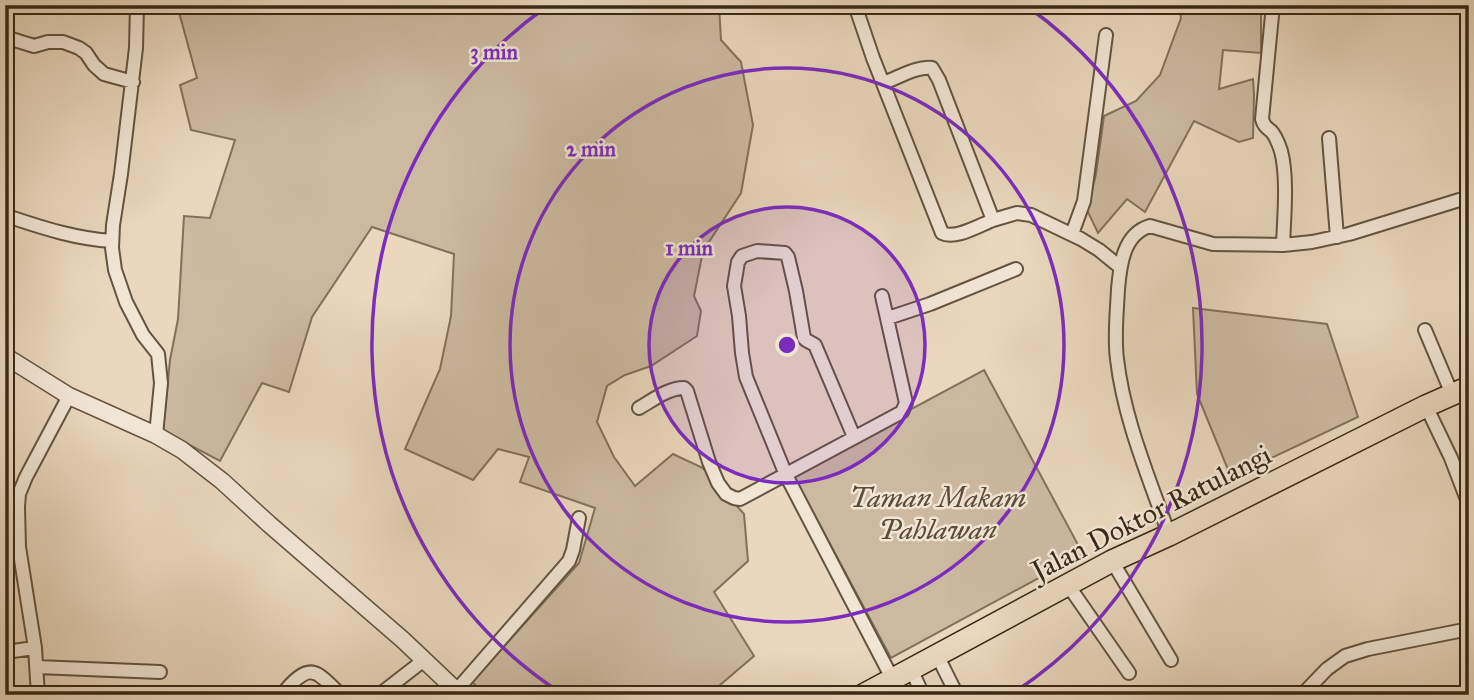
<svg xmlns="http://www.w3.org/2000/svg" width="1474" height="700" font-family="'IM FELL Great Primer',serif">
	<rect width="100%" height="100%" fill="#ead7bd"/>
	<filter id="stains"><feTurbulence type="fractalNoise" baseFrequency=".00286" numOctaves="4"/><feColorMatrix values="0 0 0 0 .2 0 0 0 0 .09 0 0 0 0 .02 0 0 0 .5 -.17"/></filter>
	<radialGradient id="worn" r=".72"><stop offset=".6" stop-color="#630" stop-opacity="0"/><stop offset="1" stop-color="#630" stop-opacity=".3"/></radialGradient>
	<path fill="#ccb9a0" stroke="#82715a" stroke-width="2" d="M177 5H719L721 40 741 62 753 125 741 193 703 251 694 296 701 311 697 336 651 366 625 375 607 386 597 422 614 457 635 486 673 454 703 468 744 514 748 561 714 592 754 656 720 685 725 695H486L472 682 579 563 595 508 520 482 529 457 498 449 473 480 405 449 440 369 451 316 454 254 372 227 312 317 289 392 262 383 220 461 163 431 170 360 178 319 184 216 210 218 235 140 191 130 180 85 197 78Z
		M1179 5H1247L1261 14V53L1223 50 1219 89 1253 79 1254 95 1253 138 1239 142 1194 121 1145 212 1127 199 1098 233 1087 210 1096 174 1104 116 1136 101 1160 75 1181 18Z
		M1193 308 1327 324 1358 417 1231 477 1197 394Z
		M984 370 1083 554 891 658 792 473Z"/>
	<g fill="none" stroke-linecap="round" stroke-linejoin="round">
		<g stroke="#64543f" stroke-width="16">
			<path id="minor" d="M137 5 136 48 121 174 113 225 112 248 115 270 126 302 143 335 158 354 161 383 156 435
				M855 5 873 58 942 233C955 240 980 225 993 220
				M1273 5 1262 119C1264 126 1266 127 1271 131 1276 136 1279 145 1281 151 1288 177 1284 218 1283 245
				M5 7 6 5
				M856 9 870 5
				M5 37 34 46 48 42H63L79 48 86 53 94 65 104 74 133 82
				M883 83C898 78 916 66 932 68L939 80 993 220 1017 213 1031 215 1081 239 1099 250 1120 267
				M1329 138 1337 237
				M13 218C46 229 78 239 112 241
				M1072 234 1084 201 1106 35
				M888 318 930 304 1016 269
				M1425 330 1452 394
				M1426 406 1451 458 1469 505
				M639 408C653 400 668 388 684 388L687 391 709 462 718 483 726 494 734 498 740 499 902 412 906 403 882 296
				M854 437 815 345 806 340 804 338 796 291 788 257 785 253 757 251 742 256 738 262 734 286 739 316 742 353 746 377 786 475 893 680
				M1169 535C1149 477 1124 420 1117 359 1114 336 1117 312 1118 289 1120 266 1123 234 1150 226L1213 244 1283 245 1312 242 1349 234 1469 197
				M1112 561 1171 660
				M1068 585 1129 673
				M5 652 35 648
				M937 655 957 695
				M37 667 160 672
				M911 669 923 695
				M456 691 569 561 573 550 579 518
				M38 695 35 648 19 547 18 507 19 494 26 477 69 396
				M282 695C288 687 303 669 314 673 321 674 335 690 341 695
				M379 695 424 660
				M1302 695 1327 669 1345 656 1368 649 1469 629"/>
		</g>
		<g stroke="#64543f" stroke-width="19">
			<path id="tertiary" d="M5 356 69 396 156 435 182 450 222 481 269 524 403 640 461 695"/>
		</g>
		<g stroke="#382915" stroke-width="24">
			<path id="trunk" d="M863 695 1112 561 1169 535 1426 406 1469 387"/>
		</g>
		<use href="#minor" stroke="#f1e5d4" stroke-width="12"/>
		<use href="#tertiary" stroke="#f1e5d4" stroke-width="16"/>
		<use href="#trunk" stroke="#ead7bd" stroke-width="21"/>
	</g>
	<circle cx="787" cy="345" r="138" fill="#7b2cbf" fill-opacity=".12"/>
	<g fill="none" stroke="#7b2cbf" stroke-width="3.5">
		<circle cx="787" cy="345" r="138"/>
		<circle cx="787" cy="345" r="277"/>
		<path d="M561 693A415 415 0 0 1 546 7M1028 7A415 415 0 0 1 1013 693"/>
	</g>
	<g text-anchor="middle" stroke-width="5" stroke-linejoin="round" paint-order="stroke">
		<g font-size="28" font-style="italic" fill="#5d4d38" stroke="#f1e5d4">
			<text x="938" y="507">Taman Makam<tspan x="938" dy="32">Pahlawan</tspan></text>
		</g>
		<g font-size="28" fill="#382915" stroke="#f1e5d4">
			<text transform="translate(1151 512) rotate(-27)" y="10">Jalan Doktor Ratulangi</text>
		</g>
	</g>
	<circle cx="787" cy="345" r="10" fill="#7b2cbf" stroke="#f1e5d4" stroke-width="3.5"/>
	<g font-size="21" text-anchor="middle" font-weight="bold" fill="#7b2cbf" stroke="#f1e5d4" stroke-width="5" stroke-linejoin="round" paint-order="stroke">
		<text x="494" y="59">3 min</text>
		<text x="591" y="156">2 min</text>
		<text x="689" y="255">1 min</text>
	</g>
	<rect width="1474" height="700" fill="none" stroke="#ead7bd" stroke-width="28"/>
	<rect x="7" y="7" width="1460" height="686" fill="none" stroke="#382915" stroke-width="3.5"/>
	<rect x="14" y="14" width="1446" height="672" fill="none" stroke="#382915" stroke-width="2"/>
	<rect width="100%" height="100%" filter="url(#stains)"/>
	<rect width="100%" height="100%" fill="url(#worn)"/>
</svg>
